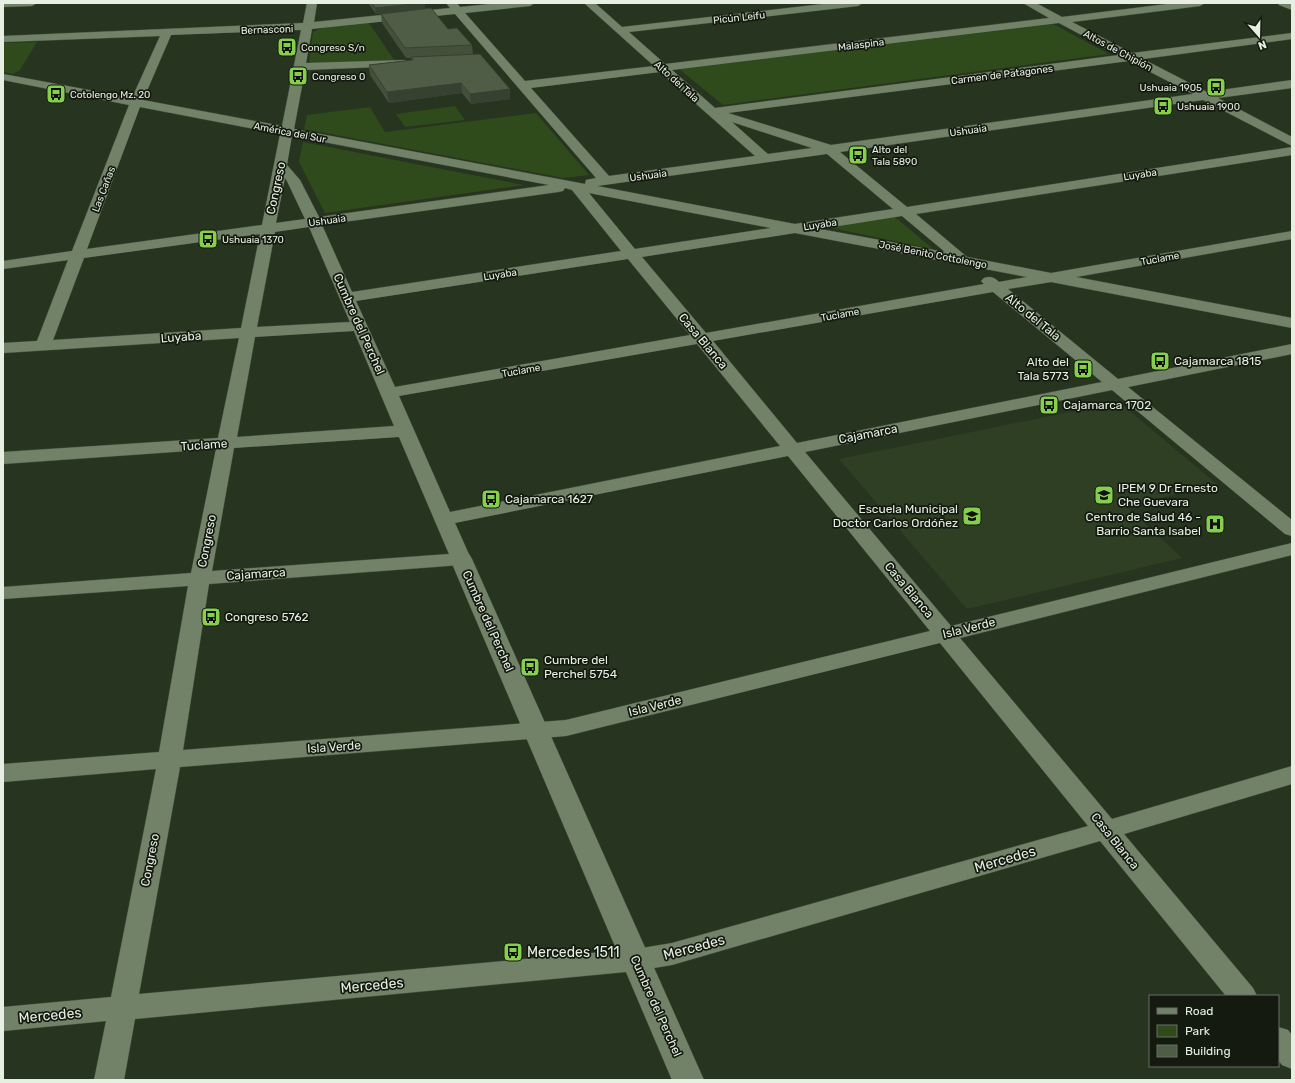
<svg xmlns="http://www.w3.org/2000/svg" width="1295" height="1083" font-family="Rubik,sans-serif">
	<rect width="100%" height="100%" fill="#27341f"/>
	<path fill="#2e3f24" d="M1119 402 1218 485 1126 506 1182 558 967 609 839 459Z"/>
	<path fill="#2f4a1b" d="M369 23 395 61 317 64 309 62 313 32 322 28Z
		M1053 24 1109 54 723 105 679 69Z
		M37 42 20 70 13 74 3 72V43Z
		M455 106 465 120 405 127 396 114Z
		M370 107 385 132 536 113 589 175 563 178 304 129 307 115Z
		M303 142 524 185 325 213 299 162Z
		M894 216 933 249 822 226Z"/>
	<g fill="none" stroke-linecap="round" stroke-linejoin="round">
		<g stroke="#434f3c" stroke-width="1">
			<path id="street" d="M3 3H37L32 6 3 7Z
				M307 3H317L314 22 450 8 446 3H457L460 7 500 3H535L530 6 465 13 525 81 654 66 584 3H595L622 27 831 3H863L858 6 629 32 665 64 1049 18 1023 3H1036L1062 17 1175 3H1205L1200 6 1072 22 1132 53 1292 33V39L1143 59 1207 92 1292 80V88L1218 98 1292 137V146L1203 100 840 152 907 207 1292 147V155L916 214 967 257 1051 273 1292 231V239L1076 277 1292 318V328L1051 282 1008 289 1118 379 1292 344V354L1128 387 1292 520V536L1285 534 1112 390 805 452 951 626 1292 543V555L960 638 1112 819 1292 766V784L1124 834 1253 988 1257 996H1226L1100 841 672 965 636 971 135 1019 124 1080H94L106 1021 3 1031V1007L111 997 156 769 3 782V764L159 752 188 586 3 599V587L191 573 216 449 3 464V452L218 438 239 338 3 353V343L37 341 68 260 3 269V261L72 251 129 105 3 80V74L132 98 160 36 3 42V36L303 23ZM455 14 596 178 586 180 585 184 294 129 305 70 404 66 408 65 410 63 408 61 404 60 306 63 312 29ZM1059 23 1119 55 715 108 672 70ZM301 30 282 126 143 100 171 35ZM1129 61 1193 94 831 145 728 113ZM660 72 755 156 609 176 531 88ZM140 107 280 134 262 225 87 249ZM732 122 812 148 768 154ZM292 136 549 185 319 217 300 180 287 165ZM827 154 893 209 795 224 597 186ZM285 178 287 181 305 219 276 223ZM565 188 572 190 621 251 352 292 322 225 558 192 563 191ZM589 193 771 228 635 249ZM902 216 945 252 820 229ZM309 227 350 322 257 327 275 232ZM795 233 1027 277 999 282C994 277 990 276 984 278L981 281 984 284 706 333 642 257ZM260 234 241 328 53 340 84 258ZM628 259 690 335 395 387 356 301ZM993 292 1102 382 797 443 713 341ZM354 331 394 426 237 437 255 337ZM697 344 780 446 450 512 399 396ZM399 437 449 554 212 571 234 448ZM788 456 930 631 566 720 183 750 209 584 461 565 468 563 471 559 455 523ZM940 643 1088 826 672 943 636 949 139 994 180 767 566 736Z
				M1278 3H1292V10L1279 5Z
				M1278 1027 1288 1030 1292 1035V1069L1282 1065 1278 1060Z"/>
		</g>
		<g stroke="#434f3c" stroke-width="1">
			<path id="secondary" d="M461 552 469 554 472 559 704 1080H672L450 559 453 554Z"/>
		</g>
		<use href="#street" fill="#728269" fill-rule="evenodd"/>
		<use href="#secondary" fill="#728269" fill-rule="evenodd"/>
	</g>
	<path fill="#44503c" d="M368 3H425V9L376 14Z
		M381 14 448 29 472 45 473 54 510 89V99L471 104 462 93 389 103 370 75 369 65 411 60V58H406L382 23Z"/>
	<path fill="#374131" d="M422 3H425V9L376 14 375 8Z
		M461 83 462 93 389 103 387 92Z
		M510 89V99L471 104 470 94Z"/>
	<path fill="#4f5d46" stroke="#374131" d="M372 3H422L375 8Z
		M431 8 448 29 457 28 472 45 405 48 381 14Z
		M480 54 510 89 470 94 461 83 387 92 369 65 413 60 411 57Z"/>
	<defs>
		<g id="bus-square" transform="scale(1)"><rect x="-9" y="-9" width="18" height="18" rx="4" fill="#85cf4c" stroke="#141a10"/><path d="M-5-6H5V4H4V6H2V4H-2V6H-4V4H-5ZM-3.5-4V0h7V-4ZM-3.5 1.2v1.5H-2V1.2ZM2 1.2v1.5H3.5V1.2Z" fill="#111"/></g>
		<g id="school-square" transform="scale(1)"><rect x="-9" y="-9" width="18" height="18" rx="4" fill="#85cf4c" stroke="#141a10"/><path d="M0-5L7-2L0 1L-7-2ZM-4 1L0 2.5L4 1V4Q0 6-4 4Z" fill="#111"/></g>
		<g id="hospital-square" transform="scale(1)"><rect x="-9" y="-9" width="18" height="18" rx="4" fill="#85cf4c" stroke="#141a10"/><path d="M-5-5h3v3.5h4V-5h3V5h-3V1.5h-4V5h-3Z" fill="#111"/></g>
	</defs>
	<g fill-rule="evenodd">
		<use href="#bus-square" x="287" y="47"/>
		<use href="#bus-square" x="298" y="76"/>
		<use href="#bus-square" x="1216" y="87"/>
		<use href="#bus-square" x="56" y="94"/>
		<use href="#bus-square" x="1163" y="106"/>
		<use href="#bus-square" x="858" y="155"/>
		<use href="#bus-square" x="208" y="239"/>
		<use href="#bus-square" x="1160" y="361"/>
		<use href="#bus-square" x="1083" y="369"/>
		<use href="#bus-square" x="1049" y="405"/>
		<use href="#school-square" x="1104" y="495"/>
		<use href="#bus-square" x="491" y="499"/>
		<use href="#school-square" x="972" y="516"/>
		<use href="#hospital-square" x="1215" y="524"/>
		<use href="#bus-square" x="211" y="617"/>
		<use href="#bus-square" x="530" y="667"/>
		<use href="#bus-square" x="513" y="952"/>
	</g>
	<g text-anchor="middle" stroke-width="3.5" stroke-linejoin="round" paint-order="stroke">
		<g font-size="10" fill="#e7efe2" stroke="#141a10">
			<text transform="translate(739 17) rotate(-6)" y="4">Picún Leifu</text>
			<text transform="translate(267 29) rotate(-2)" y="4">Bernasconi</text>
			<text transform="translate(861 44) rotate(-7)" y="4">Malaspina</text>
			<text transform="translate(1118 50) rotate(28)" y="4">Altos de Chipión</text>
			<text transform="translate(1002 74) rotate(-7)" y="4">Carmen de Patagones</text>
			<text transform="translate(677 81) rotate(42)" y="4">Alto del Tala</text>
			<text transform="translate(968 130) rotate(-8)" y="4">Ushuaia</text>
			<text transform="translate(290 132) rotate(11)" y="4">América del Sur</text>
			<text transform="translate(1140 174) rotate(-9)" y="4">Luyaba</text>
			<text transform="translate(648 175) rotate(-8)" y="4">Ushuaia</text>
			<text transform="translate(103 189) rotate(-69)" y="4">Las Cañas</text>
			<text transform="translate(327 220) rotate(-8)" y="4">Ushuaia</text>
			<text transform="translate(820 224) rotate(-9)" y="4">Luyaba</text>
			<text transform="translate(933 254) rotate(11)" y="4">José Benito Cottolengo</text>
			<text transform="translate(1160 258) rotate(-10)" y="4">Tuclame</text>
			<text transform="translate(500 274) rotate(-9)" y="4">Luyaba</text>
			<text transform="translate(840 314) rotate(-10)" y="4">Tuclame</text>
			<text transform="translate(521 370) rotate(-10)" y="4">Tuclame</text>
		</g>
		<g font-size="10" fill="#e7efe2" stroke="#141a10" text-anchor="start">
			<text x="301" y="51">Congreso S/n</text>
			<text x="312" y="80">Congreso 0</text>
			<text x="1202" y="91" text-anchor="end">Ushuaia 1905</text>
			<text x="70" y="98">Cotolengo Mz. 20</text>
			<text x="1177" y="110">Ushuaia 1900</text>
			<text x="872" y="153">Alto del<tspan x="872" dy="12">Tala 5890</tspan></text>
			<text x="222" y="243">Ushuaia 1370</text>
		</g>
		<g font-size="12" fill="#e7efe2" stroke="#141a10">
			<text transform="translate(276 188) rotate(-78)" y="4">Congreso</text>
			<text transform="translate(1033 317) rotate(39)" y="4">Alto del Tala</text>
			<text transform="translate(359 324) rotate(66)" y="4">Cumbre del Perchel</text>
			<text transform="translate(181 337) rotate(-4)" y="4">Luyaba</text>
			<text transform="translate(703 341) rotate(50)" y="4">Casa Blanca</text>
			<text transform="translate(868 434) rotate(-11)" y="4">Cajamarca</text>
			<text transform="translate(204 445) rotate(-4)" y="4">Tuclame</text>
			<text transform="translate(207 541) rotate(-79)" y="4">Congreso</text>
			<text transform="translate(256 574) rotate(-4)" y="4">Cajamarca</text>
			<text transform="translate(909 590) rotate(50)" y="4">Casa Blanca</text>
			<text transform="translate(488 621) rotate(66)" y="4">Cumbre del Perchel</text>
			<text transform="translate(969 628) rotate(-14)" y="4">Isla Verde</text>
			<text transform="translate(655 706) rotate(-14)" y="4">Isla Verde</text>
			<text transform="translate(334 747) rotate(-4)" y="4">Isla Verde</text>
			<text transform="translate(1115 841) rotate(51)" y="4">Casa Blanca</text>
			<text transform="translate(150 860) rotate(-79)" y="4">Congreso</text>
			<text transform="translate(656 1006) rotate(66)" y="4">Cumbre del Perchel</text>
		</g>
		<g font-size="12" fill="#e7efe2" stroke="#141a10" text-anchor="start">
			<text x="1174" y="365">Cajamarca 1815</text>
			<text x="1069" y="366" text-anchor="end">Alto del<tspan x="1069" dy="14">Tala 5773</tspan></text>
			<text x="1063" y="409">Cajamarca 1702</text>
			<text x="1118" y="492">IPEM 9 Dr Ernesto<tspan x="1118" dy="14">Che Guevara</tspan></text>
			<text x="505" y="503">Cajamarca 1627</text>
			<text x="958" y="513" text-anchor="end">Escuela Municipal<tspan x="958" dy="14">Doctor Carlos Ordóñez</tspan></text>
			<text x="1201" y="521" text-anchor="end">Centro de Salud 46 -<tspan x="1201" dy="14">Barrio Santa Isabel</tspan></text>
			<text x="225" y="621">Congreso 5762</text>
			<text x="544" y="664">Cumbre del<tspan x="544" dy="14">Perchel 5754</tspan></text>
		</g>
		<g font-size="14" fill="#e7efe2" stroke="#141a10">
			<text transform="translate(1005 859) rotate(-16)" y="5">Mercedes</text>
			<text transform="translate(694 947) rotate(-15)" y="5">Mercedes</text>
			<text transform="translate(372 985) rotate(-5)" y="5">Mercedes</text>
			<text transform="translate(50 1015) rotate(-5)" y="5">Mercedes</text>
		</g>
		<g font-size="14" fill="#e7efe2" stroke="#141a10" text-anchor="start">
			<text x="527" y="957">Mercedes 1511</text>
		</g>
	</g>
	<rect width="1295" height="1083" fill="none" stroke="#e7efe2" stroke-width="8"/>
	<rect x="1149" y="995" width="130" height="72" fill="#141a10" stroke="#686f64"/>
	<rect x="1157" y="1008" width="20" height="6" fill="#728269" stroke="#686f64"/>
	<text x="1185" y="1015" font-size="12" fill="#e7efe2">Road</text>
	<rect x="1157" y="1025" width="20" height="12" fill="#2f4a1b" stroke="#686f64"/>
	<text x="1185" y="1035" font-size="12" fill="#e7efe2">Park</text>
	<rect x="1157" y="1045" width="20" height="12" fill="#4f5d46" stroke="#686f64"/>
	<text x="1185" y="1055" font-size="12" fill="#e7efe2">Building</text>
	<g transform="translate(1259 36) rotate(160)" stroke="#141a10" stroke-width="3" paint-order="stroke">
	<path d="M0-3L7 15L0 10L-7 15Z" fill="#e7efe2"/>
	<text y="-6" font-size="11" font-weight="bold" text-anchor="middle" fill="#e7efe2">N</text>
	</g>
</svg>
